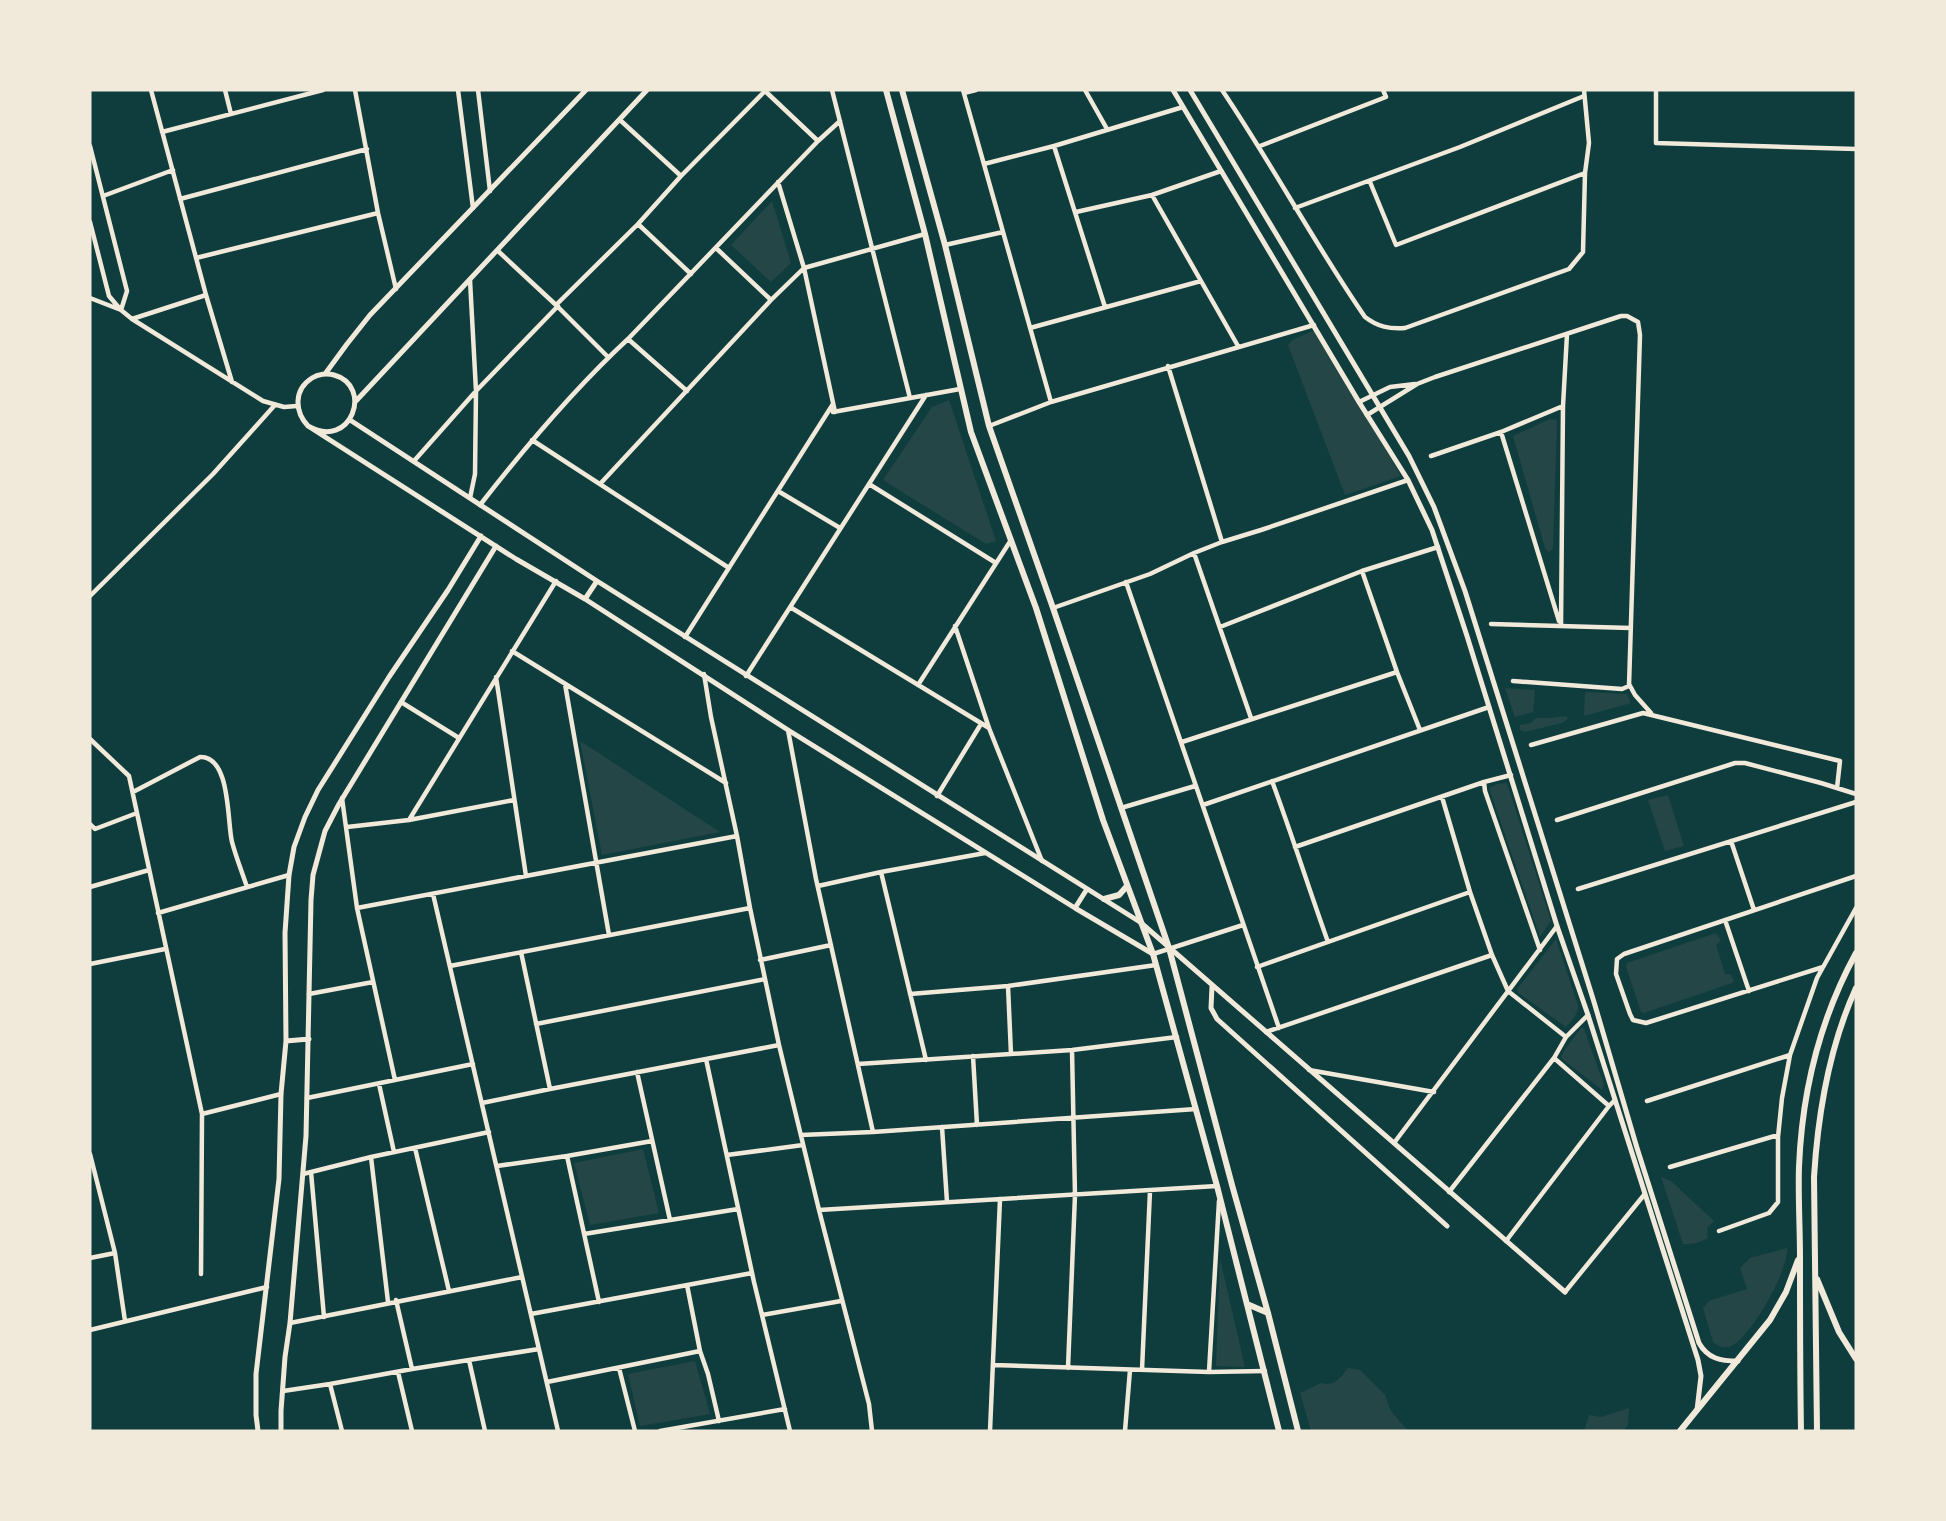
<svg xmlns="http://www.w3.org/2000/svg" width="1946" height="1521" font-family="'Public Sans',sans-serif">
	<rect width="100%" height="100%" fill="#0f3d3e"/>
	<path fill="#244646" d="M772 201 791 263 771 282 731 245Z
		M1315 330 1401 476 1345 495 1288 345 1292 340Z
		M949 400 996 541 986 544 883 480 932 407Z
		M1550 419 1557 420 1553 546 1552 550 1548 552 1545 548 1513 436Z
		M1505 688 1535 690 1533 712 1515 717Z
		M1585 692 1627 694 1631 703 1584 716Z
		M1566 716 1568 719 1562 723 1525 732 1520 730V725L1531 723 1536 718H1549Z
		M580 741 720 832 602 855Z
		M1507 783 1551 921 1540 937 1489 788 1497 784Z
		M1668 795 1684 846 1665 851 1648 800Z
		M1716 933 1721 941 1716 945 1725 974H1731L1734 981 1732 983 1644 1013 1641 1012 1626 967 1627 963Z
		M1556 939 1578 1005C1579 1014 1571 1021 1566 1027L1517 992 1518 988Z
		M1582 1027 1584 1029 1604 1085 1602 1090 1561 1058 1565 1049Z
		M643 1149 659 1213 590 1225 574 1163Z
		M1661 1177 1671 1181 1714 1221 1707 1228 1708 1238C1700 1242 1692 1245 1683 1244Z
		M1787 1248C1789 1270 1751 1337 1731 1346 1724 1349 1719 1347 1713 1342L1703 1308 1709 1301 1747 1289 1740 1268 1750 1258Z
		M1220 1259 1245 1367 1216 1366Z
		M695 1361 710 1414 640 1426 628 1374Z
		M1348 1368 1360 1370 1385 1395 1391 1411 1408 1431H1311L1300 1393 1321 1383C1335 1387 1340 1378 1348 1368Z
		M1629 1408 1628 1425 1623 1431H1571H1584L1589 1415 1601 1417Z"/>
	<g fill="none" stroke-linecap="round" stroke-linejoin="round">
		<path stroke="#f1e9da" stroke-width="4.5" d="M151 90 206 295 232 382
			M225 90 231 114
			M355 90 378 213 396 289
			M458 90 473 208
			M478 90 490 191
			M764 90 818 141
			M832 90 910 398
			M963 90 1051 402
			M1085 90 1107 129
			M1222 90C1272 164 1314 243 1365 317 1378 327 1389 329 1405 328L1569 269 1583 252 1585 173 1589 143 1584 90
			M1656 90V143L1856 149
			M964 93 976 90
			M620 120 681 176
			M162 132 323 90
			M90 146 127 291 121 310
			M1054 146 1105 307
			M1260 146 1386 97 1383 90
			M984 164 1054 146 1183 107
			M778 182 804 268 835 412
			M1370 182 1396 245 1585 173
			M1152 195 1238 346
			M103 196 173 170
			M180 199 367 149
			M1295 208 1460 147 1584 96
			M1076 212 1152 195 1221 171
			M90 222 109 296 120 309
			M638 224 691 274
			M945 245 1003 232
			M716 248 771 300
			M498 251 556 305 608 357
			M196 258 378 213
			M470 280 476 391 475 474 470 498
			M90 298 121 310 132 319 263 401 284 407 297 406
			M556 305 638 224 681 176 765 91
			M132 319 206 295
			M1030 328 1201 281
			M628 339 687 391
			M1168 366 1222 542
			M1359 402 1390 387 1415 384
			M833 412 960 389
			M1367 415 1417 384 1435 377 1621 316H1627L1638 322 1640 335 1629 686 1622 689 1513 681
			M989 426 1051 402 1314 325
			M1501 432 1559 621
			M532 440 729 568
			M1431 456 1501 432 1563 406
			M414 461 476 391 558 306
			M600 484 771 300 804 268 925 234
			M869 484 996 563
			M778 491 840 528
			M480 505C526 446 574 389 628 339L818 141 840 121
			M1194 553 1251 718
			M1362 571 1397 672 1420 730
			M1126 582 1279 1028
			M90 596 213 474 274 406
			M790 607 989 728
			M1053 608 1150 574 1194 553 1222 542 1261 530 1408 480
			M1491 624 1631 628
			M955 626 989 728 1042 861
			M1561 626 1563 406 1567 334
			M1220 627 1362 571 1438 547
			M685 637 833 404
			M512 651 726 783
			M704 674 711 717 737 836 750 908 779 1045 819 1210 869 1404 872 1431
			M746 676 926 395
			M496 677 526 876
			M565 684 609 935
			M1629 684 1635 695 1651 713
			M918 685 1011 540
			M401 702 459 738
			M788 730 816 879 873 1132
			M90 739 129 776 202 1114 201 1274
			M1182 742 1397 672
			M1531 745 1643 713 1840 761 1837 788
			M1272 781C1292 835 1309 889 1328 942
			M1484 782 1485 791 1540 950
			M133 792 200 757C231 756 227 822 232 842 236 857 242 872 247 887
			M937 796 981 724
			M1442 797 1470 892 1492 955 1508 991 1566 1037
			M342 798 357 908 395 1080
			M1203 805 1489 707
			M1121 808 1195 786
			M409 820 556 581
			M1557 820 1735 763H1745L1821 783 1856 794
			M90 824 95 829 137 813
			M347 827 409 820 514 800
			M1731 841 1754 910
			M1295 847 1484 782 1511 775
			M881 872 926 1060
			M818 886 881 872 985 853
			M90 887 149 870
			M1578 889 1856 802
			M433 894 558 1431
			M357 908 737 836
			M158 913 289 875
			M1725 920 1749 991
			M521 952 550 1089
			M1153 954 1243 925
			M760 960 831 945
			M90 964 165 949
			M450 966 750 908
			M1257 967 1470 892
			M1823 967 1646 1023 1633 1020 1630 1014 1616 974 1617 959 1624 954 1856 876
			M1008 986 1011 1054
			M309 994 373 982
			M910 994 1008 986 1156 965
			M536 1024 765 979
			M1266 1032 1492 955
			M973 1056 977 1125
			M1554 1058 1609 1106
			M706 1059 754 1282 790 1431
			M858 1064 1072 1050 1177 1037
			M1309 1070 1434 1092
			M637 1072 670 1220
			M379 1084 394 1152
			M307 1098 473 1064
			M1647 1101 1790 1055
			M482 1103 550 1089 779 1045
			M202 1114 281 1094
			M942 1127 947 1202
			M801 1135 873 1132 1196 1109
			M1394 1143 1557 926
			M415 1148 449 1291
			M90 1154 115 1253 125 1321
			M727 1155 803 1145
			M567 1156 599 1302
			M371 1157 388 1302
			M497 1166 567 1156 652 1141
			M1670 1167 1778 1135
			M311 1172 324 1317
			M303 1174 371 1157 489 1132
			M1449 1192 1554 1058 1566 1037 1588 1015
			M819 1210 1217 1186
			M1719 1231 1769 1213 1778 1202V1137L1782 1098 1790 1055 1817 978 1856 908
			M584 1234 738 1209
			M1506 1241 1609 1106 1614 1101
			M90 1258 115 1253
			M687 1285 700 1351
			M1565 1292 1644 1195
			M396 1300 412 1369
			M531 1314 752 1273
			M762 1315 841 1301
			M290 1323 522 1277
			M90 1330 267 1287
			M469 1360 485 1431
			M993 1365 1209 1372 1265 1371
			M619 1368 635 1431
			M1068 1368 1075 1195 1072 1050
			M1142 1370 1150 1191
			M398 1372 412 1431
			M1209 1372 1219 1201
			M547 1382 700 1351 708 1374 719 1421
			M330 1384 342 1431
			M283 1391 330 1384 412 1369 539 1349
			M660 1431 785 1409
			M990 1431 1000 1199
			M1125 1431 1130 1370"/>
		<path stroke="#f1e9da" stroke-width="5" d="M1173 90 1359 402 1408 480 1432 530 1467 636 1557 926 1588 1015 1698 1360 1701 1376 1697 1410
			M1190 90 1409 456 1434 507 1465 591 1594 1002 1637 1148 1699 1343C1708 1359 1721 1361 1738 1361
			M325 374 347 344 370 315 586 90
			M355 402 647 90
			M350 420 597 581 1140 922 1565 1292
			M308 426C351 451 374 386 334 375 327 373 318 374 312 378 293 390 295 412 308 426L516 559 585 599 788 730 1075 908 1153 954
			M585 599 597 581
			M1075 908 1087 889
			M1212 986 1211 1008 1217 1019 1447 1226
			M286 1041 309 1039
			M258 1431 256 1415V1374L279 1179 281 1094 286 1041 285 933 289 875 294 847 305 817 318 790 389 677 448 590 481 536
			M281 1431V1411L285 1357 290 1323 306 1136 311 900 313 875 325 831 339 804 496 546"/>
		<path stroke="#f1e9da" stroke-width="6" d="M886 90 925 234 971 432 1036 608 1103 820 1153 954 1217 1186 1279 1431
			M902 90 945 245 989 426 1053 608 1169 948 1232 1185 1268 1313 1298 1431
			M1104 899 1119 895 1127 886
			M1817 1279 1839 1332 1856 1359
			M1247 1304 1268 1313
			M1680 1431 1770 1320 1786 1292 1798 1260
			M1801 1431C1800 1373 1800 1315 1800 1258 1800 1227 1798 1197 1799 1167 1802 1091 1820 1019 1856 953
			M1817 1431 1814 1177C1818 1113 1829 1047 1856 988"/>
	</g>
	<rect width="1946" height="1521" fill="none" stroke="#f1e9da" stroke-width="183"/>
</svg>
